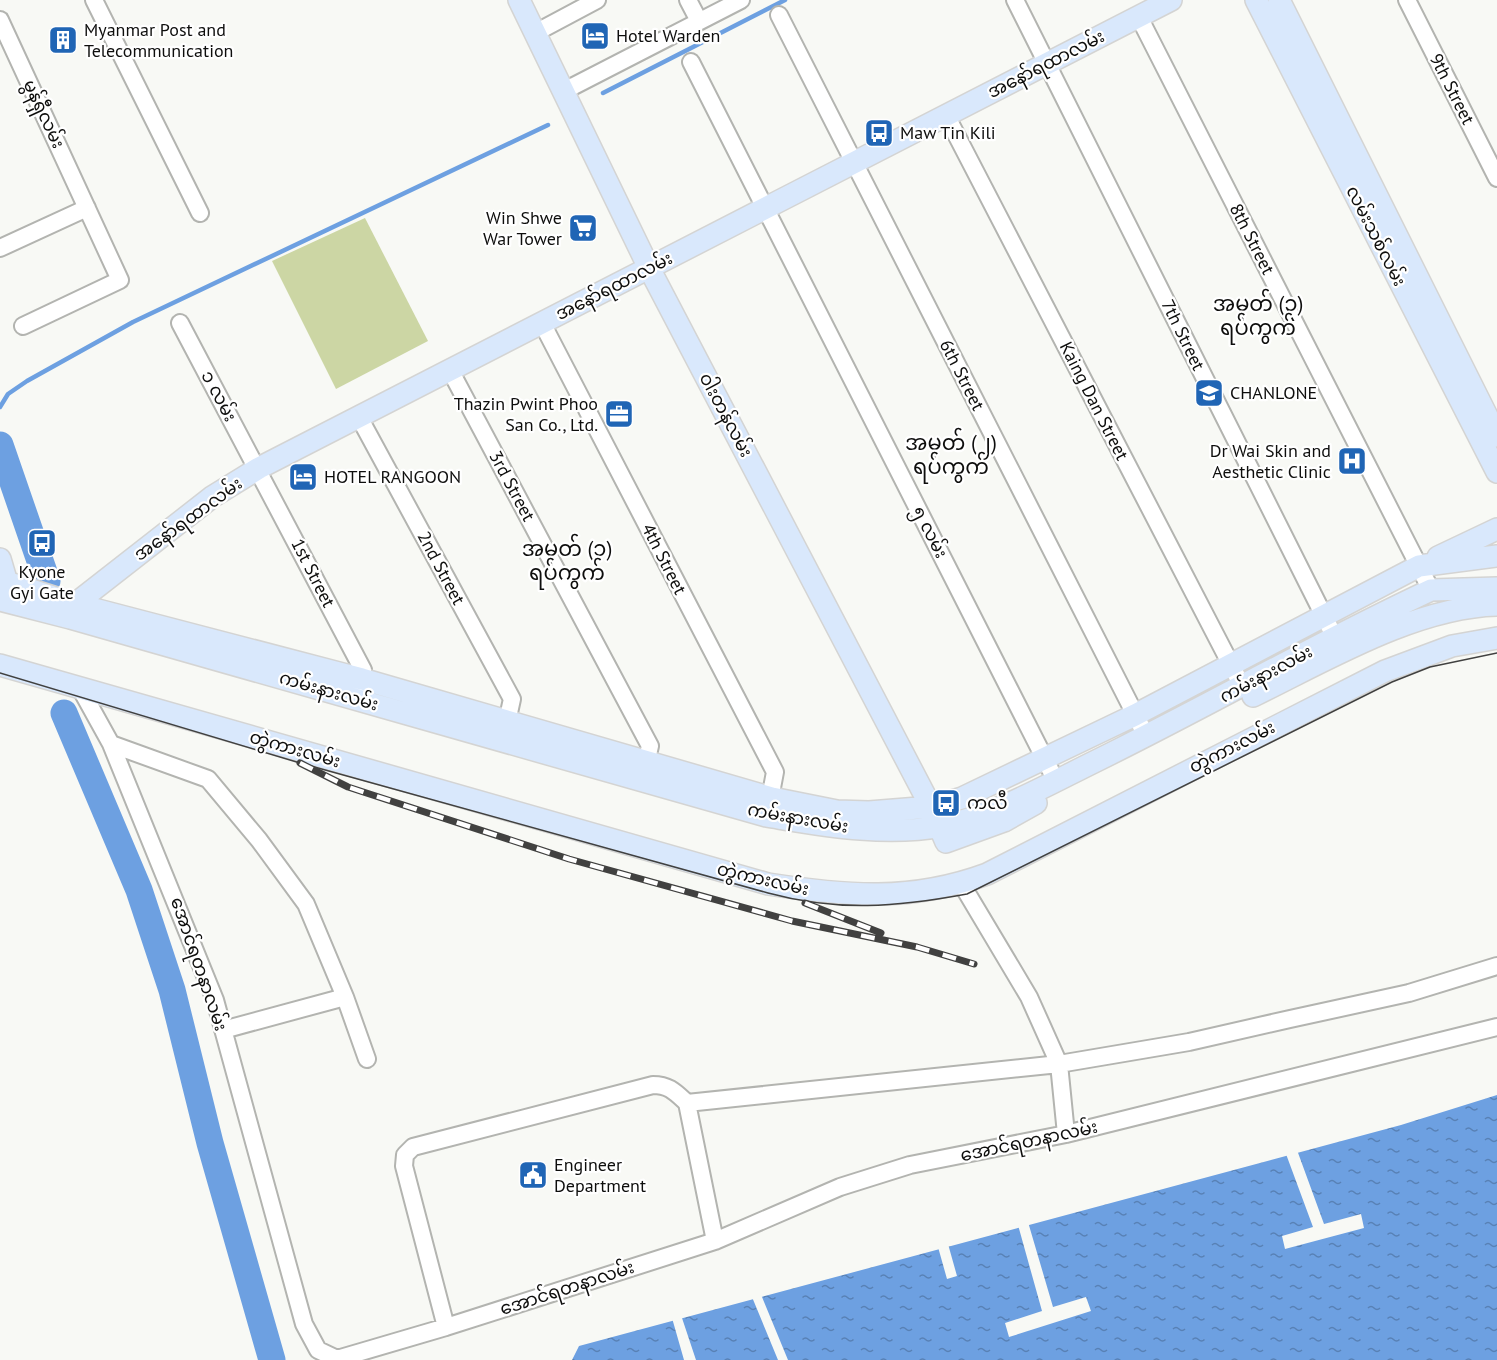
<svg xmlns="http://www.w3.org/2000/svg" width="1497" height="1360" font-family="'PT Sans','Noto Sans Myanmar',sans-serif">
	<defs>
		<pattern id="water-ripples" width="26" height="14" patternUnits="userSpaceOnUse" patternTransform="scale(1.5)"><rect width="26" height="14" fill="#6da0e1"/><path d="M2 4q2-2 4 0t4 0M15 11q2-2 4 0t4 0" fill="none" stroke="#5881b5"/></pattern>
	</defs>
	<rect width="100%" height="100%" fill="#f8f9f5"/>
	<path fill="#ccd6a4" d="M365 218 428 341 336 389 272 261Z"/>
	<path fill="url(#water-ripples)" d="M1497 1095V1360H572L579 1346 1401 1125Z"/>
	<path fill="#f8f9f5" d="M1297 1150 1324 1224 1361 1214 1364 1228 1285 1249 1282 1236 1313 1227 1286 1154Z
		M1028 1222 1053 1307 1086 1297 1091 1311 1009 1337 1005 1323 1042 1311 1018 1225Z
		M948 1244 957 1276 947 1279 938 1247Z
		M761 1294 762 1297 788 1360H778L752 1297Z
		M682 1315V1318L696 1360H684L672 1318Z"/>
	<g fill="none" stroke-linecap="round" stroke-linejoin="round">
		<path stroke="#6da0e1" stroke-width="4.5" d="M603 93 785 0
			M0 407 8 394 27 381 133 322 548 125"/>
		<path stroke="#6da0e1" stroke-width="27" d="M0 445 47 581
			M64 713 139 890 172 990 210 1143 272 1360"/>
		<g stroke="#b3b4b0" stroke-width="20">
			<path id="minor" d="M94 0 200 213
				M688 0 699 21
				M1015 0 1335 638
				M1407 0 1497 178
				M779 15 1141 726
				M1139 17 1431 590
				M0 20 120 280 23 326
				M535 33 597 0
				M691 62 1056 781
				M564 91 741 0
				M946 115 1242 686
				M0 248 87 208
				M180 323 363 670 360 688
				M542 323 775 772 768 809
				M450 370 650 746 644 772
				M359 417 512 699 505 731
				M80 688 111 744 215 1000 304 1324 318 1350 337 1359 446 1327 715 1241 840 1187 910 1165 1066 1134 1497 1027
				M111 744 208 779 259 840 306 904 345 997 367 1059
				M961 883 1029 997 1059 1064 1066 1134
				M223 1030 345 997
				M687 1103 1059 1064 1189 1042 1290 1019 1409 993 1497 966
				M446 1327 404 1166 405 1155 413 1147 653 1085C669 1085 675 1092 687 1103L715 1241"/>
		</g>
		<g stroke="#d4d4d3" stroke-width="24">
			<path id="major" d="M519 0 649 268 931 807 946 842 1004 821 1036 803
				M1256 0 1497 472
				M1279 0 1497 436
				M1438 557 1497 529
				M0 559 10 593
				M0 580 75 604 362 679 772 798 837 811 869 812 931 807 962 798 1135 715 1419 566 1497 556
				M0 600 70 618 766 816C822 825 884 837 942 826 995 815 1047 785 1096 761 1208 706 1317 643 1431 590L1497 588
				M75 604 212 497 259 468 1171 0
				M0 665 768 884C846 896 911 902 987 874L1385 671 1452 646 1497 638
				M1253 696C1325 661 1415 607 1497 605"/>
		</g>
		<use href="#minor" stroke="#fff" stroke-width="16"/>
		<use href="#major" stroke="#d9e8fc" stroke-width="21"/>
		<path stroke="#414140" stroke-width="1.5" d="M0 673 300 763 768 893C838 912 897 907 967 894L1392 682 1430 667 1497 653"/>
		<g stroke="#414140" stroke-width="7">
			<path id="rail" d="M300 763 348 787 569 859 792 921 917 947 974 964
				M805 903 881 933"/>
		</g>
		<use href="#rail" stroke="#fff" stroke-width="4.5" stroke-dasharray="14" stroke-linecap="butt"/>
	</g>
	<defs>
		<g id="hotel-square" transform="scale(1.5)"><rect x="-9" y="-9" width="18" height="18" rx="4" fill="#2065b5" stroke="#fff"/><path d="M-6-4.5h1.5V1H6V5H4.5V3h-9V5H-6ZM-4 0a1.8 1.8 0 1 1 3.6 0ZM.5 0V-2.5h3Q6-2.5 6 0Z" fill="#fff"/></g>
		<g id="building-square" transform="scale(1.5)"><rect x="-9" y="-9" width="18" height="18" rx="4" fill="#2065b5" stroke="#fff"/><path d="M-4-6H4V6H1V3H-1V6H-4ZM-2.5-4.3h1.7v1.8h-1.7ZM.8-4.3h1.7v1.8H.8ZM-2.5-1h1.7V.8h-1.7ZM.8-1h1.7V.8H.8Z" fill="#fff"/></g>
		<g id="bus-square" transform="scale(1.5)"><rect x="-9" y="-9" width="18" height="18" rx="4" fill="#2065b5" stroke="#fff"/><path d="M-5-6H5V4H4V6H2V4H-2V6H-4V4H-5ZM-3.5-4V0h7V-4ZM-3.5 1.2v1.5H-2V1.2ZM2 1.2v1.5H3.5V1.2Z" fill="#fff"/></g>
		<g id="supermarket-square" transform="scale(1.5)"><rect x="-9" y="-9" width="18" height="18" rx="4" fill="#2065b5" stroke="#fff"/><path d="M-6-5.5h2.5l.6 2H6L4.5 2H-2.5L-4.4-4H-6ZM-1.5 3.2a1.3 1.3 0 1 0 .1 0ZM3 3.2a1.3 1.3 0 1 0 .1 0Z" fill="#fff"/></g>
		<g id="school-square" transform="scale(1.5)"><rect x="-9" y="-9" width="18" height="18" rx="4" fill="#2065b5" stroke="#fff"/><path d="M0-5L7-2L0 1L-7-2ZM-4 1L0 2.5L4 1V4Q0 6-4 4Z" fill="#fff"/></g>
		<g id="office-square" transform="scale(1.5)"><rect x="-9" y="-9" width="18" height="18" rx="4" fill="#2065b5" stroke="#fff"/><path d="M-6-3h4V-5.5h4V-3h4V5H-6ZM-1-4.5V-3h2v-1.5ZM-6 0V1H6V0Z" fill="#fff"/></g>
		<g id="hospital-square" transform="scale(1.5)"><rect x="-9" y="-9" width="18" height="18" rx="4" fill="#2065b5" stroke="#fff"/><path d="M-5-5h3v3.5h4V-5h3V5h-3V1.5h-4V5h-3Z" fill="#fff"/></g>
		<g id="civic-square" transform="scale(1.5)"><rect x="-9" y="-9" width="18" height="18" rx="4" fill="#2065b5" stroke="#fff"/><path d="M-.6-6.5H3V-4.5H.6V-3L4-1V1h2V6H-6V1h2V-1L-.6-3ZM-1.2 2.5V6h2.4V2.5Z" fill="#fff"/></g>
	</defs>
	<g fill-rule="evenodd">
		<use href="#hotel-square" x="595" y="36"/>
		<use href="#building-square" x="63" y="40"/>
		<use href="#bus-square" x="879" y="133"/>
		<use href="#supermarket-square" x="583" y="228"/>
		<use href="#school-square" x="1209" y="393"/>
		<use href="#office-square" x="619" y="414"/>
		<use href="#hospital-square" x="1352" y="461"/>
		<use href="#hotel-square" x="303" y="477"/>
		<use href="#bus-square" x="42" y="543"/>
		<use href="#bus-square" x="946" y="803"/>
		<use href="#civic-square" x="533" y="1175"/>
	</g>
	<g text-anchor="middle" stroke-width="4.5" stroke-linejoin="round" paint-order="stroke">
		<g font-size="18" fill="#0e0e0d" stroke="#fff" text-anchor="start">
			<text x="84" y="36">Myanmar Post and<tspan x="84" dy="21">Telecommunication</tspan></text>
			<text x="616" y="42">Hotel Warden</text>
			<text x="900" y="139">Maw Tin Kili</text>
			<text x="562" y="224" text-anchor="end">Win Shwe<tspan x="562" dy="21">War Tower</tspan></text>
			<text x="1230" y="399">CHANLONE</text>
			<text x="598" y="410" text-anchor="end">Thazin Pwint Phoo<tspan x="598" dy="21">San Co., Ltd.</tspan></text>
			<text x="1331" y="457" text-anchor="end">Dr Wai Skin and<tspan x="1331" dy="21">Aesthetic Clinic</tspan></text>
			<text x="324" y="483">HOTEL RANGOON</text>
			<text x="42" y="578" text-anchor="middle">Kyone<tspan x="42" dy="21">Gyi Gate</tspan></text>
			<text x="967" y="809">ကလီ</text>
			<text x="554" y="1171">Engineer<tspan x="554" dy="21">Department</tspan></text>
		</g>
		<g font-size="18" fill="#0e0e0d" stroke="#fff">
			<text transform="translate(1046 64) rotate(-27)" y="6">အနော်ရထာလမ်း</text>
			<text transform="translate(1452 89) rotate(63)" y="6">9th Street</text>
			<text transform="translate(44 114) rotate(65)" y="6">မွန်ရှီလမ်း</text>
			<text transform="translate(1376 236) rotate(63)" y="6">လမ်းသစ်လမ်း</text>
			<text transform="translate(1252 239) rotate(63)" y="6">8th Street</text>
			<text transform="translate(614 286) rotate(-27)" y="6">အနော်ရထာလမ်း</text>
			<text transform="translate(1183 335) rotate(64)" y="6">7th Street</text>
			<text transform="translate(962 375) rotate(63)" y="6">6th Street</text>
			<text transform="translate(219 396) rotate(62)" y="6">၁ လမ်း</text>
			<text transform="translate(1094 401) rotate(63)" y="6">Kaing Dan Street</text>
			<text transform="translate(726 415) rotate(62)" y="6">ဝါးတန်လမ်း</text>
			<text transform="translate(512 486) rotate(62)" y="6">3rd Street</text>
			<text transform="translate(188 519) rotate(-36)" y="6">အနော်ရထာလမ်း</text>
			<text transform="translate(930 532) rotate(63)" y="6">၅ လမ်း</text>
			<text transform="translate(664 559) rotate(63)" y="6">4th Street</text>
			<text transform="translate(441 568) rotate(62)" y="6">2nd Street</text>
			<text transform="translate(313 573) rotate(63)" y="6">1st Street</text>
			<text transform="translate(1266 674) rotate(-28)" y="6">ကမ်းနားလမ်း</text>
			<text transform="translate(329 691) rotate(16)" y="6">ကမ်းနားလမ်း</text>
			<text transform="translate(1232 747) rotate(-27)" y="6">တွဲကားလမ်း</text>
			<text transform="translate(295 749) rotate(16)" y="6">တွဲကားလမ်း</text>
			<text transform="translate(798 818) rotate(10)" y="6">ကမ်းနားလမ်း</text>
			<text transform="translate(763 879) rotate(13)" y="6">တွဲကားလမ်း</text>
			<text transform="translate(199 964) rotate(71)" y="6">အောင်ရတနာလမ်း</text>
			<text transform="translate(1029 1141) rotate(-12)" y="6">အောင်ရတနာလမ်း</text>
			<text transform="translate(567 1288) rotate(-18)" y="6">အောင်ရတနာလမ်း</text>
		</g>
		<g font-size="21" fill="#0e0e0d" stroke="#fff">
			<text x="1258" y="311">အမှတ် (၃)<tspan x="1258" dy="24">ရပ်ကွက်</tspan></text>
			<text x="951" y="450">အမှတ် (၂)<tspan x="951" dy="24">ရပ်ကွက်</tspan></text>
			<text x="567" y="556">အမှတ် (၁)<tspan x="567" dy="24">ရပ်ကွက်</tspan></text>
		</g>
	</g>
</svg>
